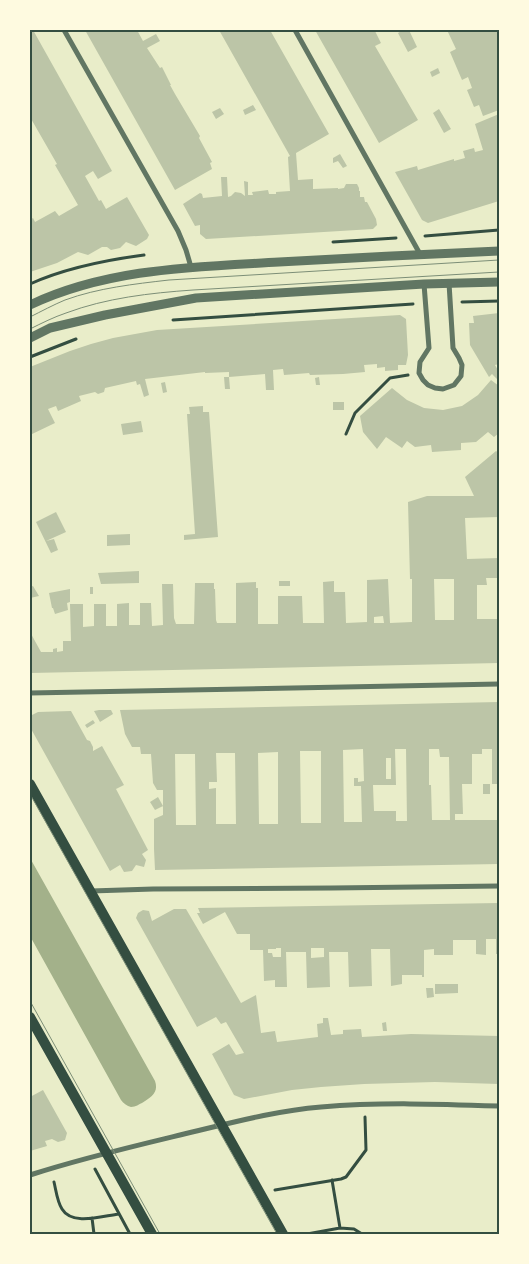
<svg xmlns="http://www.w3.org/2000/svg" width="529" height="1264" font-family="Overpass,sans-serif">
	<rect width="100%" height="100%" fill="#e9edc9"/>
	<path fill="#a3b18a" d="M30 858 155 1081C159 1093 151 1097 142 1103 139 1104 136 1107 131 1107 127 1106 123 1103 121 1100L30 936Z"/>
	<path fill="#bcc5a7" fill-rule="evenodd" d="M30 30H33L112 171 98 179 93 171 85 176 99 201 101 200 106 209 127 197 149 235 147 239 136 246 126 242 120 248 111 250 107 247H102L88 255 78 252 57 263 30 272V220L33 218 35 222 55 211 59 216 78 205 55 165 57 164 30 117Z
		M85 30H137L143 41 156 34 160 41 147 48 160 68 162 67 171 85H170L175 94 200 136 199 138 212 162 210 163 212 169 175 190Z
		M219 30H270L329 134 296 153 298 180 313 179V189L338 188V189L344 188 346 184H357L359 188V191H360V197H364L365 202H367L376 219 377 225 373 229 206 239 200 234V225L195 226 183 204 200 193 202 194 203 198 222 196 221 177H227L228 197 231 196 235 192 241 193 245 196 244 181 248 182V195H253L252 192 268 190 269 194H276V192L290 191 288 157 290 156Z
		M315 30H377L375 31 381 43 375 46 418 120 379 143Z
		M403 30H409L417 47 408 52 398 33Z
		M447 30H498L499 110 483 116 479 105 474 107 467 90 472 88 468 77 462 80 450 52 456 49Z
		M438 68 440 73 432 77 430 72Z
		M253 105 256 110 245 115 243 110Z
		M220 108 224 114 216 119 212 112Z
		M439 109 451 129 444 133 433 113Z
		M499 114V201L428 223 422 220 395 172 417 166 418 170 454 159V161L465 158 463 151 474 148 475 152 483 150 475 124Z
		M340 154 347 166 343 168 338 161 333 163V158Z
		M499 313V364L495 365 499 372V381L492 374 489 377 470 345 469 323H474L473 316Z
		M400 315 406 319 408 355 406 365H398V370L385 371V367L377 368V364L364 365 365 372 343 374 310 375 309 373 284 375 283 369 273 370 274 390H266L265 374 229 377V372L205 373V372L145 379 149 395 144 397 140 384 137 385 136 381 105 388 104 392 98 394 95 392 79 396 81 401 58 411 56 406 48 409 55 423 30 435V367L70 351 91 344 113 338 157 330Z
		M224 377H229L230 389H225Z
		M319 377 320 385H316L315 378Z
		M491 380 499 386V433L494 437 488 432 476 442 461 443V450L432 452 431 445 415 447 407 441 402 448 386 437 377 449 363 432 360 416 392 388 407 400 424 408 443 410 462 406 478 395Z
		M165 382 167 392 163 393 161 383Z
		M333 402H344V410H333Z
		M203 406V412H209L218 537 184 540V535L195 534 187 414H190L189 407Z
		M141 421 143 432 123 435 121 424Z
		M496 451 499 453V517L465 518 467 559 499 558V578H486L487 585H477V619H497V586H499V663L30 673V632L41 652H53V649L57 648V652L63 651V641H71L70 604H83V627L94 626V604H106V626H117V604L129 603V625H140V603H151L152 626 163 625 162 584H173L174 618 176 624H194L195 583H214V589H215L216 620 217 623H236V583L256 582V588H258V624H278V596H302L303 623H324L323 582 334 581V592H345L346 623 367 622V580L388 579 390 623 412 622V579H410L408 502 427 496H474L465 477ZM434 579H454V620H435ZM383 616 384 623H374V617Z
		M56 512 66 532 46 541 54 539 58 550 51 553 36 522Z
		M130 534V545L107 546V535Z
		M139 571V583L101 584 98 573Z
		M279 581H290V586H279Z
		M33 586 39 596 30 598V587Z
		M90 587H93V594H90Z
		M70 589V602L67 603 68 610 55 614 53 608H52L49 593Z
		M499 702V784H492V749H482V754H472V784H462L463 814H455V820H499V864L155 870 154 849V819L163 815V790H157L153 783 151 754H141L140 747H132L125 734 120 710ZM363 749 364 781 358 782V778H354V786H361L362 822H344L343 750ZM395 749H406L407 821H396V811H374L373 785H396ZM429 749H439L440 757H449L450 820H432L431 785H429ZM300 751H321V823H301ZM278 752V824H259L258 753ZM216 753H235L236 824H216V788L209 789V782H217ZM175 754H195L196 825H176ZM386 758H391V779H386Z
		M99 710H111L113 714 100 722 94 711Z
		M71 711 87 740 90 741 93 747V751L102 746 124 785 116 789 148 850 142 854 146 860 144 867 136 865 132 871 124 872 120 865 110 871 30 727V716L38 712Z
		M93 720 95 723 87 728 85 725Z
		M483 784H490V794H483Z
		M158 797 163 806 155 810 150 802Z
		M499 903V954H496V939H486V955L476 954V940H453V955H434V949L424 950V977H422V975H402V984L391 986 390 949H371L372 986 349 987 348 952H329L330 987 307 988 306 952H286L287 987H275V980L264 981 263 950H250V934H237L225 912 203 924 197 913H200L198 908ZM276 948H281V957H273L272 953H268V949H276ZM311 948H324V957L311 958Z
		M174 909H186L241 1003 256 995 261 1033 275 1031 277 1042 318 1037 317 1024 323 1023V1018H328L331 1035 343 1034V1030L361 1029 362 1037 411 1034 499 1036V1084L435 1082 364 1084 321 1087 292 1090 244 1099 234 1095 212 1054 229 1044 236 1055 244 1053 226 1022 221 1024 216 1017 197 1027 136 918 138 913 143 910 149 911 152 921Z
		M435 984H458V993L435 994Z
		M426 988H433L434 997 427 998Z
		M386 1022 387 1031H383L382 1023Z
		M43 1090 67 1133 65 1140 58 1142 52 1139 45 1141 47 1146 30 1151V1097Z"/>
	<g fill="none" stroke-linecap="round" stroke-linejoin="round">
		<path stroke="#344e41" stroke-width="3" d="M425 236 499 230
			M333 242 396 238
			M30 284C65 268 106 260 144 255
			M462 302 499 301
			M173 320 413 304
			M30 357 76 339
			M346 434 355 413 390 378 408 375
			M95 1169 130 1234
			M332 1180 340 1228
			M54 1182C56 1190 57 1201 62 1209 72 1226 102 1216 119 1214
			M275 1190 341 1179 346 1177 366 1150 365 1117
			M92 1218 94 1234
			M307 1234 340 1228 354 1229 362 1234"/>
		<path stroke="#617663" stroke-width="5" d="M64 30 178 231 186 250 191 267
			M295 30 420 254
			M424 284 429 348 420 362 419 373 423 380 428 385 435 388 443 389 454 385 461 376 462 365 459 358 453 348 449 283
			M30 693 499 684
			M91 891 153 889 332 888 499 886
			M30 1175C79 1159 130 1147 180 1135 227 1124 273 1111 321 1107 379 1102 440 1104 499 1106"/>
		<path stroke="#617663" stroke-width="9" d="M30 305C108 268 195 267 279 262 352 258 426 254 499 251
			M30 338 50 328 105 315 196 298 424 284 499 282"/>
		<path stroke="#344e41" stroke-width="10" d="M30 784 283 1234
			M30 1017 152 1234"/>
		<path stroke="#7c8e77" stroke-width="1" d="M30 317C42 311 53 305 65 300 98 288 134 284 169 280L499 260
			M30 329C42 323 54 317 66 313 106 298 150 293 193 290L499 272
			M30 794 277 1234
			M30 1001 160 1234"/>
	</g>
	<rect width="529" height="1264" fill="none" stroke="#fefae0" stroke-width="62"/>
	<rect x="31" y="31" width="467" height="1202" fill="none" stroke="#344e41" stroke-width="2"/>
</svg>
